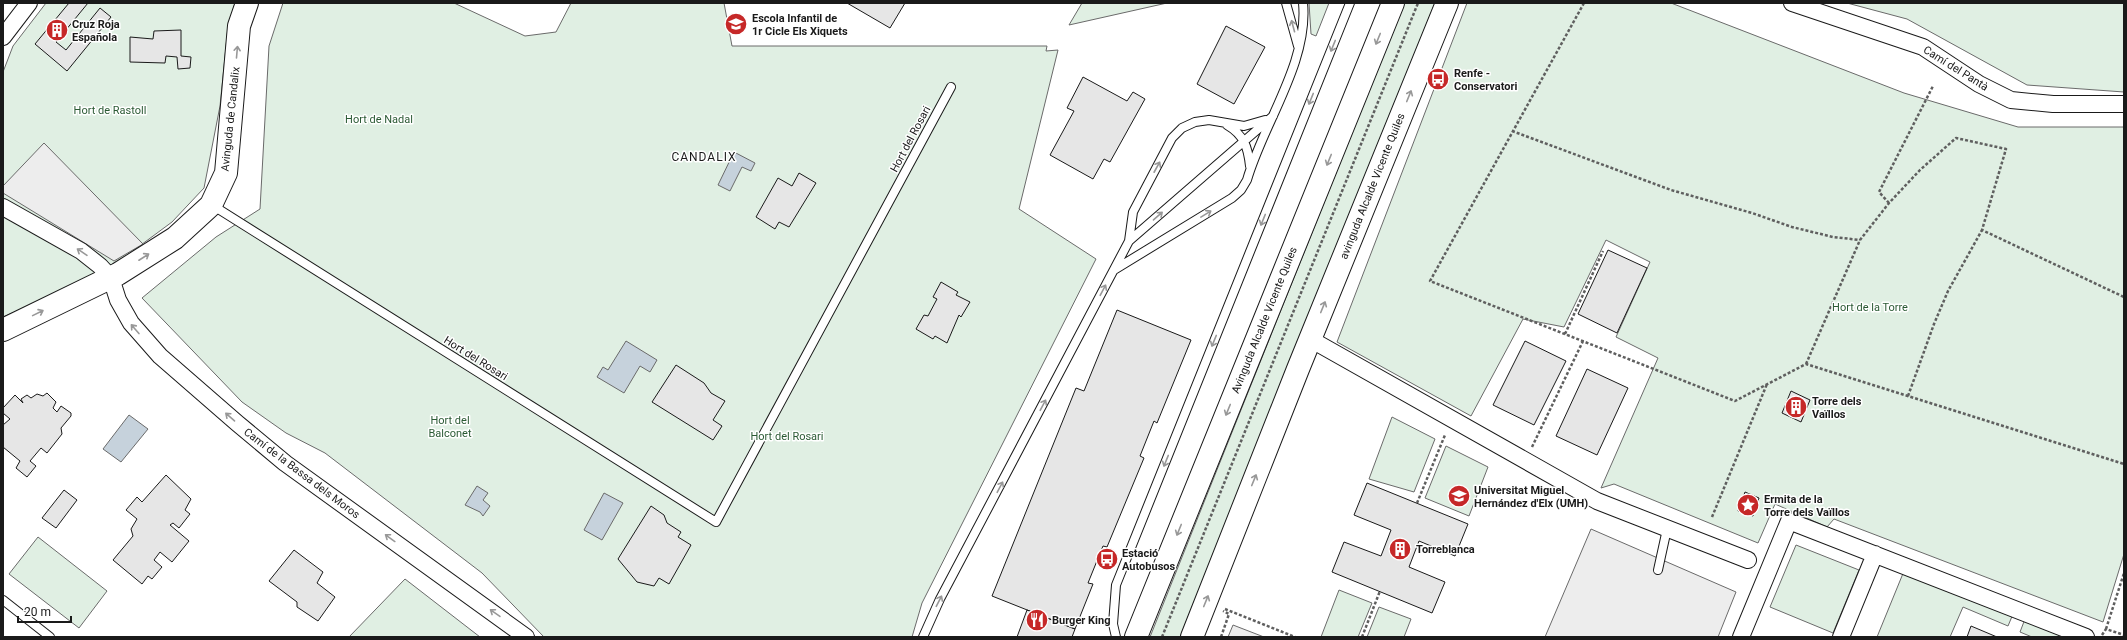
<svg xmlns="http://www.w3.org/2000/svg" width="2127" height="640" font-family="Roboto,sans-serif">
	<rect width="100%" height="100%" fill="#fff"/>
	<path fill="#e0efe3" stroke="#6a6a6a" d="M46 3H235L228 27 220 106 204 188 172 222 99 276 3 317V72L13 46Z
		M283 3H454L525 36 556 32 571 3H724L732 46H1047L1046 51 1058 50 1019 209 1096 259 922 603 912 637H544L482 573 325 453 286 433 242 402 142 298 216 237 260 209 269 46Z
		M1082 3H1167L1069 25Z
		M1309 3H1329L1316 36 1311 34Z
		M1404 3H1435L1180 637H1150Z
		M1467 3H1671L1904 93 2018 127H2124V554L2103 622 1834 519 1827 527 1775 504 1758 543 1614 484 1601 488 1658 358 1616 337 1650 262 1606 240 1564 327 1523 319 1471 416 1337 342Z
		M1847 3H2124V92L2027 85 1907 19Z
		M1392 417 1435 439 1414 492 1369 479Z
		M1446 446 1488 467 1469 516 1425 498Z
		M38 537 107 591 79 628 9 574Z
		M1796 545 1859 570 1833 633 1770 607Z
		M1904 571 2013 614 2008 626 1963 607 1950 637H1877Z
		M405 579 480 637H349Z
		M1339 590 1372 603 1358 637H1321Z
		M1379 607 1411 619 1404 637H1367Z
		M2025 619 2067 637H2032L2020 632Z"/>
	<path fill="#ededed" stroke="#6a6a6a" d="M44 143 143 244 114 261 3 193V186Z
		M1591 529 1736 592 1718 637H1545Z
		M1233 625 1264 637H1228Z"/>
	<path fill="#c6d2dc" stroke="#6a6a6a" d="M734 152 755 163 751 171 742 167 730 191 718 185Z
		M626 341 657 360 650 372 640 366 624 393 597 377 603 367 608 370Z
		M129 415 148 429 121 462 103 449Z
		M477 486 488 493 483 500 490 506 483 516 480 512 465 505Z
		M604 493 623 503 602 540 584 530Z"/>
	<path fill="#e6e6e6" stroke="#1a1a1a" d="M69 3H88L56 42 66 50 100 8 111 17 67 71 35 44Z
		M847 3H905L890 28Z
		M1226 26 1265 47 1234 104 1197 84Z
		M181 30V56L191 57 190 68 178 69 177 57 166 56 165 63 130 62V37L153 39 154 31Z
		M1083 77 1127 101 1133 92 1145 99 1110 162 1104 159 1093 179 1050 155 1074 111 1067 108Z
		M799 173 816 183 789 227 779 222 775 229 756 217 778 178 792 186Z
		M1608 250 1647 268 1617 333 1578 314Z
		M941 282 958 292 956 295 970 302 961 317 959 315 947 343 935 336 933 339 916 329 924 315 928 316 937 299 933 297Z
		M1117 310 1191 340 1157 423 1154 421 1140 456 1144 458 1107 547 1103 546 1088 583 1093 584 1075 629 992 596 1076 388 1084 391Z
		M1525 341 1566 361 1534 425 1493 405Z
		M676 365 704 383 711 393 725 401 713 420 722 426 713 440 652 402Z
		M1587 369 1628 388 1597 455 1556 436Z
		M1791 391 1810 400 1801 422 1782 413Z
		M47 393 56 402 53 408 57 412 61 406 71 413V416L61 428 62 434 47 453 41 448 30 461 36 466 27 477 16 468 20 461 3 447V425L10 419 3 413V408L15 395 23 403 21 399 27 395 31 398 37 394 43 396Z
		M166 475 191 499 185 510 190 514 179 528 173 523 170 525 189 541 172 562 160 552 154 560 162 567 152 579 148 576 142 584 113 560 133 536 131 529 137 519 126 510 137 497 142 502Z
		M1367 483 1468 524 1455 556 1419 541 1409 567 1445 582 1432 613 1332 572 1344 542 1381 556 1391 530 1354 515Z
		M64 490 77 500 56 528 42 518Z
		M1745 492 1759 498 1753 516 1738 511Z
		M651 506 664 515 667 523 681 532 678 537 691 545 669 584 659 578 654 586 637 582 618 559Z
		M294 550 323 572 317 583 335 597 318 621 297 607V602L269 581Z
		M1027 610 1075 629 1072 637H1017Z
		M1971 626 1997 637H1967Z"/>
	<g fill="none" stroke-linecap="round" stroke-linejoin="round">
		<g stroke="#1a1a1a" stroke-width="10">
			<path id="lane" d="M1286 3 1298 46
				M1227 125C1244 135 1248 147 1250 166
				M212 205 716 522 951 87
				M1129 241 1133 212 1172 138 1182 128 1195 122 1209 120 1244 126 1265 120
				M1114 270 1232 198 1241 190 1247 180C1263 124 1309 62 1303 3
				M1658 570 1667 529
				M3 600 50 637
				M923 637 940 599 1129 241 1273 116
				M1116 637 1113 624 1116 585 1350 3"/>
		</g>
		<g stroke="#1a1a1a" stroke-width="18">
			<path id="street" d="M1792 3 1923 47 1979 84 2011 100 2053 104H2124
				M3 37 29 3
				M3 207 81 251 100 266 111 278 118 300 131 323 160 356 237 423 285 463 526 637
				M1310 339 1597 501 1748 560
				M1741 637 1789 521 2086 637
				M1841 637 1875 554"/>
		</g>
		<g stroke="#1a1a1a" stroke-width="24">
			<path id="secondary" d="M3 330 118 274 175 238 211 205 226 173 239 26 247 3"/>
		</g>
		<g stroke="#1a1a1a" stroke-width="24">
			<path id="highway" d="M1136 637 1393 3
				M1192 637 1298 369 1447 3"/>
		</g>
		<path stroke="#5f5f5f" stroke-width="2.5" stroke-dasharray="3 2" stroke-linecap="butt" d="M1584 3 1430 281 1735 401 1806 364 2124 464
			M1512 131 1671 190 1752 213 1792 227 1833 237 1860 240
			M1889 203 1879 192 1933 86
			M1565 334 1603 251
			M1806 364 1860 240 1889 203 1920 170 1956 138 2006 149 1982 230 2124 297
			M1908 396 1934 324 1948 291 1982 230
			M1532 447 1583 341
			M1417 503 1445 435
			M1712 517 1767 384
			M1225 609 1295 637
			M2106 629 2124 573
			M2102 635 2106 629 2124 635
			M1162 637 1418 3
			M1221 637 1229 614 1223 611
			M1362 637 1380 591"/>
		<use href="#lane" stroke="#fff" stroke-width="8"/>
		<use href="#street" stroke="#fff" stroke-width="16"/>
		<use href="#secondary" stroke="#fff" stroke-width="22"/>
		<use href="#highway" stroke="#fff" stroke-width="22"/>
	</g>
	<defs><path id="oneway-shaft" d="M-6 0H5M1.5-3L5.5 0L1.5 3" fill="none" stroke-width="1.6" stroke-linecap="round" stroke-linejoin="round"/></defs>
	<g stroke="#989898">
		<use href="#oneway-shaft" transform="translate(1293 26) rotate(-105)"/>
		<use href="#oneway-shaft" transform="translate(1378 39) rotate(112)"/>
		<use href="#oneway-shaft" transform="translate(1333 46) rotate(112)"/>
		<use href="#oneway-shaft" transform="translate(237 52) rotate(-85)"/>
		<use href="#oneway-shaft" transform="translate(1409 96) rotate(-68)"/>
		<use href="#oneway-shaft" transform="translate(1311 99) rotate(112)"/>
		<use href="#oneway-shaft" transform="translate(1329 160) rotate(112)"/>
		<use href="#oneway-shaft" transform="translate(1157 167) rotate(-61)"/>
		<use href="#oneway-shaft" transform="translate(1206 214) rotate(-31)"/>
		<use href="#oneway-shaft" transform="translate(1158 216) rotate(-41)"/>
		<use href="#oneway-shaft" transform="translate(1263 220) rotate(112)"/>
		<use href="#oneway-shaft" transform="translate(82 252) rotate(-146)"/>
		<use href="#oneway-shaft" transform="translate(144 257) rotate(-33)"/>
		<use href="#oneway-shaft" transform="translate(1103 290) rotate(-62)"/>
		<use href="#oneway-shaft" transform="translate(1323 307) rotate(-68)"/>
		<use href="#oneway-shaft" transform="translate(38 313) rotate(-26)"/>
		<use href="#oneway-shaft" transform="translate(135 329) rotate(-131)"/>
		<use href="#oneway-shaft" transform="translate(1214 341) rotate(112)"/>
		<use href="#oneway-shaft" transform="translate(1043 405) rotate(-62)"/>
		<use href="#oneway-shaft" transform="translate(1228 410) rotate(112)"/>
		<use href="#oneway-shaft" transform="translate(230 417) rotate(-139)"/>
		<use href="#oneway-shaft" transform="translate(1166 461) rotate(112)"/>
		<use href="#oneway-shaft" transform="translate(1254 480) rotate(-68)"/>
		<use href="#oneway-shaft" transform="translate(1000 487) rotate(-62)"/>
		<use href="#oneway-shaft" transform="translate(1179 530) rotate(112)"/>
		<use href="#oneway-shaft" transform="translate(390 538) rotate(-144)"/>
		<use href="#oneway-shaft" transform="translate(939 601) rotate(-63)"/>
		<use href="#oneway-shaft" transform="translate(1206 601) rotate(-68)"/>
		<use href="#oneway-shaft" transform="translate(495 613) rotate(-145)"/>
	</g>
	<defs>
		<g id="school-disc" transform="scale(1.15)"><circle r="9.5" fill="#c62828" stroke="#fff"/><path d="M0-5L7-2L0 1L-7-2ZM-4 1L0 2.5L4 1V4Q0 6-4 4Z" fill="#fff"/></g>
		<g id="building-disc" transform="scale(1.15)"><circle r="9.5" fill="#c62828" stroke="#fff"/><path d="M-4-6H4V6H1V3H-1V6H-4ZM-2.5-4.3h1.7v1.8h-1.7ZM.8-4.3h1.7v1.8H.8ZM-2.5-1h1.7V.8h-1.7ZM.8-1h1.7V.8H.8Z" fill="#fff"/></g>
		<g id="bus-disc" transform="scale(1.15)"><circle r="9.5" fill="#c62828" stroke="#fff"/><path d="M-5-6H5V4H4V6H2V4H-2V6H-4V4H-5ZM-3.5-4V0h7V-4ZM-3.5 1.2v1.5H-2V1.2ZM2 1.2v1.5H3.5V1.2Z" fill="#fff"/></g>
		<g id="university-disc" transform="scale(1.15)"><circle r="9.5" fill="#c62828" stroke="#fff"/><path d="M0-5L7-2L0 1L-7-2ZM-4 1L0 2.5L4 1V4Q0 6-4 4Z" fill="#fff"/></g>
		<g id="sight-disc" transform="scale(1.15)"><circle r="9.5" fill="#c62828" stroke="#fff"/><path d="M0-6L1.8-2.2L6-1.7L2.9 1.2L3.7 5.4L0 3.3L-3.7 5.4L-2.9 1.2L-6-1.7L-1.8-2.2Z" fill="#fff"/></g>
		<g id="restaurant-disc" transform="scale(1.15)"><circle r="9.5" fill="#c62828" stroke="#fff"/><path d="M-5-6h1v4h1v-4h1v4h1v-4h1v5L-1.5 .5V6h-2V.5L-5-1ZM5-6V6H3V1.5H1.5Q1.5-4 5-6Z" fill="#fff"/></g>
	</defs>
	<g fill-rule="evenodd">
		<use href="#school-disc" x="736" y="24"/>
		<use href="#building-disc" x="57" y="30"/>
		<use href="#bus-disc" x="1438" y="79"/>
		<use href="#building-disc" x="1796" y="407"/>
		<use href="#university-disc" x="1459" y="496"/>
		<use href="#sight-disc" x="1748" y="505"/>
		<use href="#building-disc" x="1400" y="549"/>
		<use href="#bus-disc" x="1107" y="559"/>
		<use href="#restaurant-disc" x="1037" y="620"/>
	</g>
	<g text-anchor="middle" stroke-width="3" stroke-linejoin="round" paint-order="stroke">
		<g font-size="11" font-weight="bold" fill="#1a1a1a" stroke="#fff" text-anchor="start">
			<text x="752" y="22">Escola Infantil de<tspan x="752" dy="13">1r Cicle Els Xiquets</tspan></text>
			<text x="72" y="28">Cruz Roja<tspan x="72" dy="13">Española</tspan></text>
			<text x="1454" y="77">Renfe -<tspan x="1454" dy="13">Conservatori</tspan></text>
			<text x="1812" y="405">Torre dels<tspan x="1812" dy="13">Vaïllos</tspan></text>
			<text x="1474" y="494">Universitat Miguel<tspan x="1474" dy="13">Hernández d'Elx (UMH)</tspan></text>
			<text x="1764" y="503">Ermita de la<tspan x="1764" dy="13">Torre dels Vaïllos</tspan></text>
			<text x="1416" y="553">Torreblanca</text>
			<text x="1122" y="557">Estació<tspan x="1122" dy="13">Autobusos</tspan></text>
			<text x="1052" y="624">Burger King</text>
		</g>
		<g font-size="11" fill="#1a1a1a" stroke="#fff">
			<text transform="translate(1956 68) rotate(32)" y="4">Camí del Pantà</text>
			<text transform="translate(230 119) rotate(-84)" y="4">Avinguda de Candalix</text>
			<text transform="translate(910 139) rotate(-62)" y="4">Hort del Rosari</text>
			<text transform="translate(1372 186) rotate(-68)" y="4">avinguda Alcalde Vicente Quiles</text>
			<text transform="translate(1264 320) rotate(-68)" y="4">Avinguda Alcalde Vicente Quiles</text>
			<text transform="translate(476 358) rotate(32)" y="4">Hort del Rosari</text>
			<text transform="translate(302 473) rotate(37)" y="4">Camí de la Bassa dels Moros</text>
		</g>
		<g font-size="11" fill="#2b5a34" stroke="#fff">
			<text x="110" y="114">Hort de Rastoll</text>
			<text x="379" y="123">Hort de Nadal</text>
			<text x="1870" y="311">Hort de la Torre</text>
			<text x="450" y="424">Hort del<tspan x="450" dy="13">Balconet</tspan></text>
			<text x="787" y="440">Hort del Rosari</text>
		</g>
		<g font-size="12" letter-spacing="1" fill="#1a1a1a" stroke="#fff">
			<text x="704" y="161">CANDALIX</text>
		</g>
	</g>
	<rect width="2127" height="640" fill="none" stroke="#1a1a1a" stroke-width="8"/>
	<path d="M18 616v6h53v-6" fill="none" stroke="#1a1a1a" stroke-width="2"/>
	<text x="24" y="616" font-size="12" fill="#1a1a1a" stroke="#ffffff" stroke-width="3" paint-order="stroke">20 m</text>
</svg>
